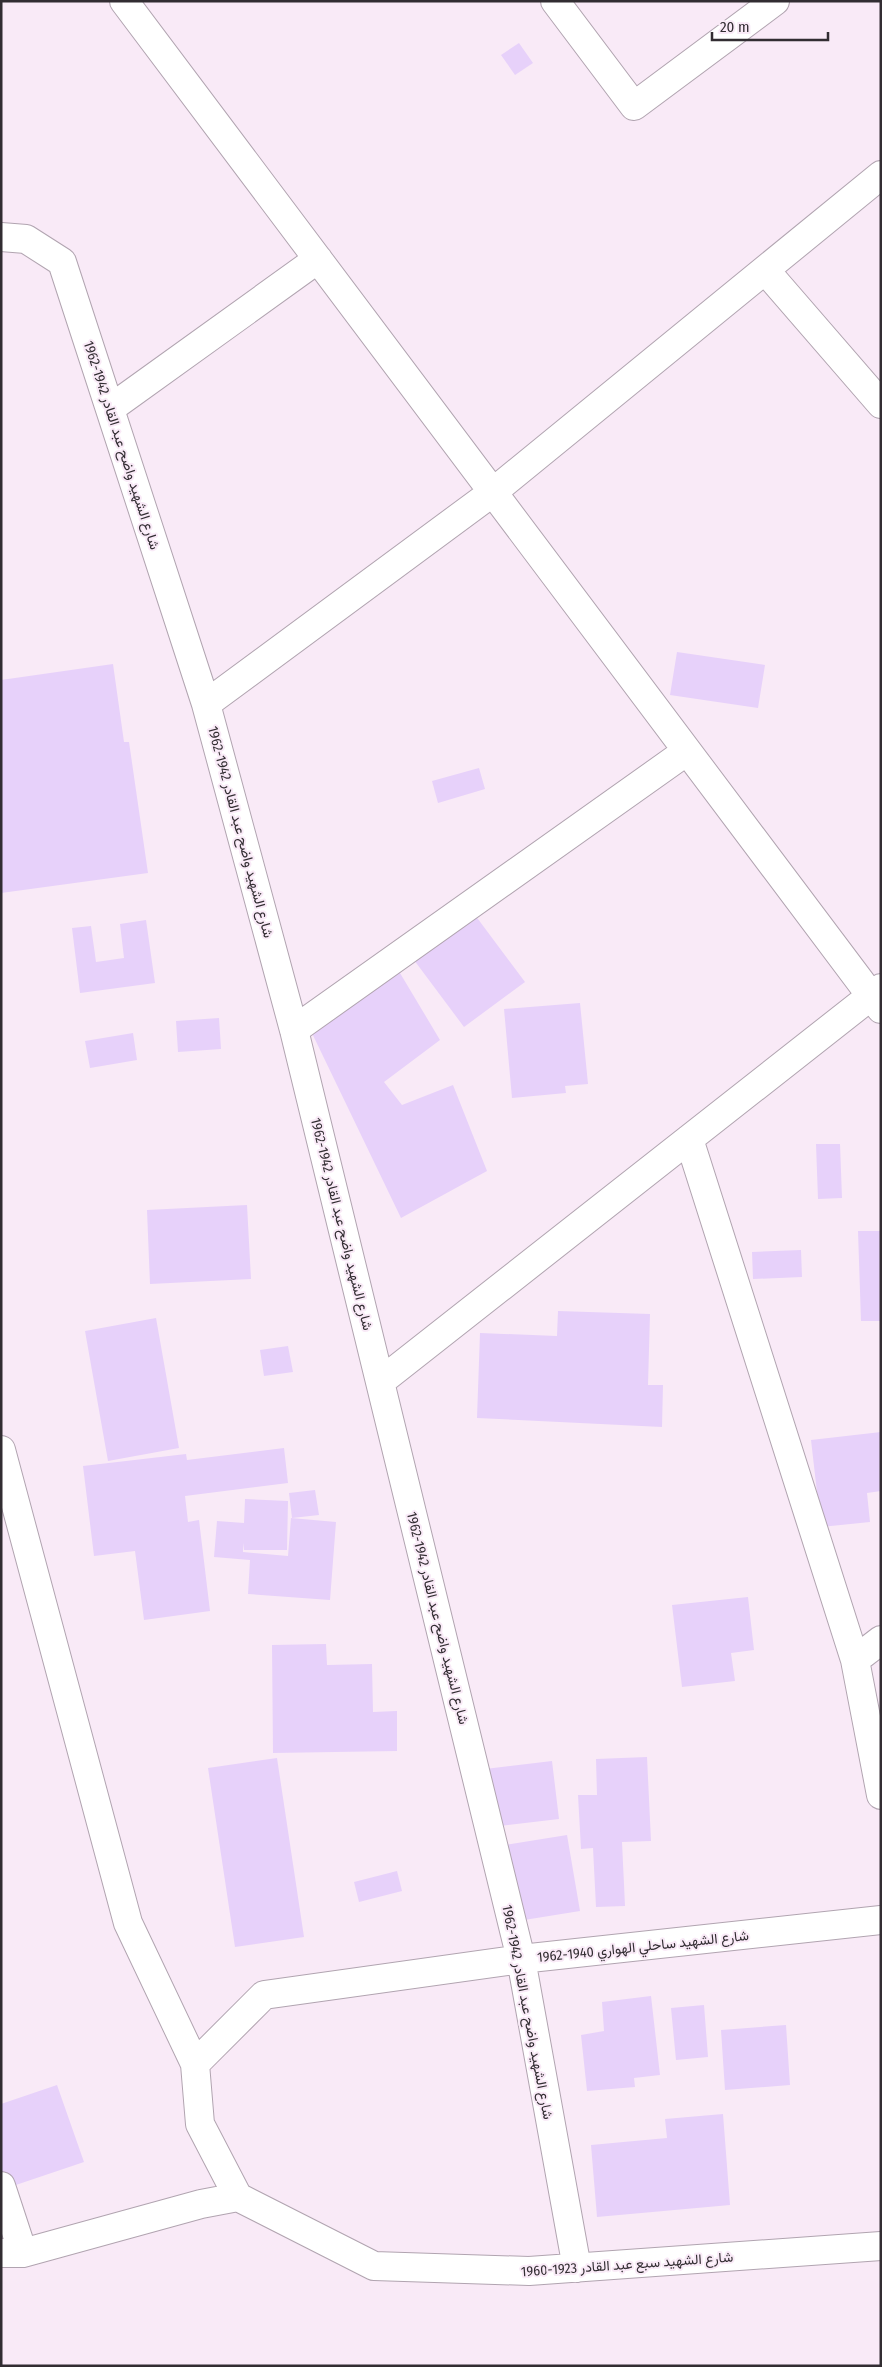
<svg xmlns="http://www.w3.org/2000/svg" width="882" height="2367" font-family="'Fira Sans Condensed',Vazirmatn,sans-serif">
	<rect width="100%" height="100%" fill="#f9eaf7"/>
	<path fill="#e7d1fa" d="M519 43 533 63 515 75 501 55Z
		M677 652 765 665 758 708 670 695Z
		M113 664 124 742H129L148 873 1 893V680Z
		M479 768 485 789 438 803 432 781Z
		M472 911 525 982 464 1027 411 956Z
		M146 920 155 983 80 993 72 928 91 926 96 962 124 958 120 924Z
		M397 968 440 1040 384 1082 402 1105 453 1085 487 1171 401 1218 310 1029Z
		M580 1003 588 1084 565 1086 566 1093 512 1098 504 1009Z
		M219 1018 221 1049 178 1052 176 1021Z
		M133 1033 137 1060 90 1068 85 1041Z
		M816 1144H840L842 1198 818 1199Z
		M247 1205 251 1279 150 1284 147 1210Z
		M858 1231H881V1321H861Z
		M801 1250 802 1277 753 1279 752 1252Z
		M558 1311 650 1314 648 1385H663L662 1427 477 1418 480 1333 557 1336Z
		M156 1318 179 1448 108 1461 85 1331Z
		M288 1346 293 1372 264 1376 260 1350Z
		M881 1432V1491L867 1493 870 1522 821 1527 811 1440Z
		M284 1448 288 1483 185 1496 188 1522 199 1520 210 1611 144 1620 135 1551 94 1556 83 1466 186 1454 187 1460Z
		M315 1490 319 1515 292 1518 289 1493Z
		M245 1499 288 1501 287 1550H244L243 1543V1552L288 1556 291 1518 336 1522 330 1600 248 1594 250 1560 214 1557 217 1521 244 1523Z
		M748 1597 754 1650 731 1653 735 1681 682 1687 672 1605Z
		M326 1644 327 1665 372 1664 373 1712 397 1711V1751L273 1753 272 1645Z
		M647 1757 651 1841 622 1842 625 1906 596 1907 593 1848 581 1849 578 1795H597L596 1759Z
		M277 1758 304 1937 235 1947 208 1768Z
		M552 1761 559 1819 492 1827 485 1769Z
		M567 1835 580 1911 518 1921 505 1845Z
		M397 1871 402 1891 359 1902 354 1882Z
		M651 1996 660 2075 634 2078 635 2087 587 2091 581 2035 604 2031 602 2002Z
		M704 2005 708 2057 676 2060 671 2008Z
		M786 2025 790 2085 725 2090 721 2030Z
		M57 2085 84 2162 1 2190V2104Z
		M723 2114 730 2205 597 2217 591 2145 667 2138 665 2119Z"/>
	<g fill="none" stroke-linecap="round" stroke-linejoin="round">
		<g stroke="#b1a4b0" stroke-width="30">
			<path id="street" d="M124 1 881 1009
				M555 1 634 106 775 1
				M1 237 26 239 62 262 206 704 294 1030 521 1959 577 2268
				M765 270 881 404
				M111 408 318 259
				M206 704 493 492 881 175
				M294 1030 687 751
				M689 1139 855 1660 881 1795
				M380 1382 881 988
				M1 1450 128 1923 195 2064 200 2124 238 2197 374 2266 529 2271 881 2246
				M855 1660 881 1640
				M195 2064 264 1995 521 1959 881 1920
				M1 2186 23 2253
				M1 2253H23L201 2204 238 2197"/>
		</g>
		<use href="#street" stroke="#fff" stroke-width="28"/>
	</g>
	<g text-anchor="middle" stroke-width="4" stroke-linejoin="round" paint-order="stroke">
		<g font-size="14" fill="#322d32" stroke="#f9eaf7">
			<text transform="translate(122 445) rotate(72)" y="5">شارع الشهيد واضح عبد القادر 1942-1962</text>
			<text transform="translate(241 832) rotate(75)" y="5">شارع الشهيد واضح عبد القادر 1942-1962</text>
			<text transform="translate(342 1224) rotate(76)" y="5">شارع الشهيد واضح عبد القادر 1942-1962</text>
			<text transform="translate(438 1618) rotate(76)" y="5">شارع الشهيد واضح عبد القادر 1942-1962</text>
			<text transform="translate(643 1946) rotate(-6)" y="5">شارع الشهيد ساحلي الهواري 1940-1962</text>
			<text transform="translate(528 2012) rotate(79)" y="5">شارع الشهيد واضح عبد القادر 1942-1962</text>
			<text transform="translate(627 2264) rotate(-4)" y="5">شارع الشهيد سبع عبد القادر 1923-1960</text>
		</g>
	</g>
	<rect width="882" height="2367" fill="none" stroke="#322d32" stroke-width="5"/>
	<path d="M712 32v8h116v-8" fill="none" stroke="#322d32" stroke-width="2.5"/>
	<text x="720" y="32" font-size="15" fill="#322d32" stroke="#f9eaf7" stroke-width="4" paint-order="stroke">20 m</text>
</svg>
